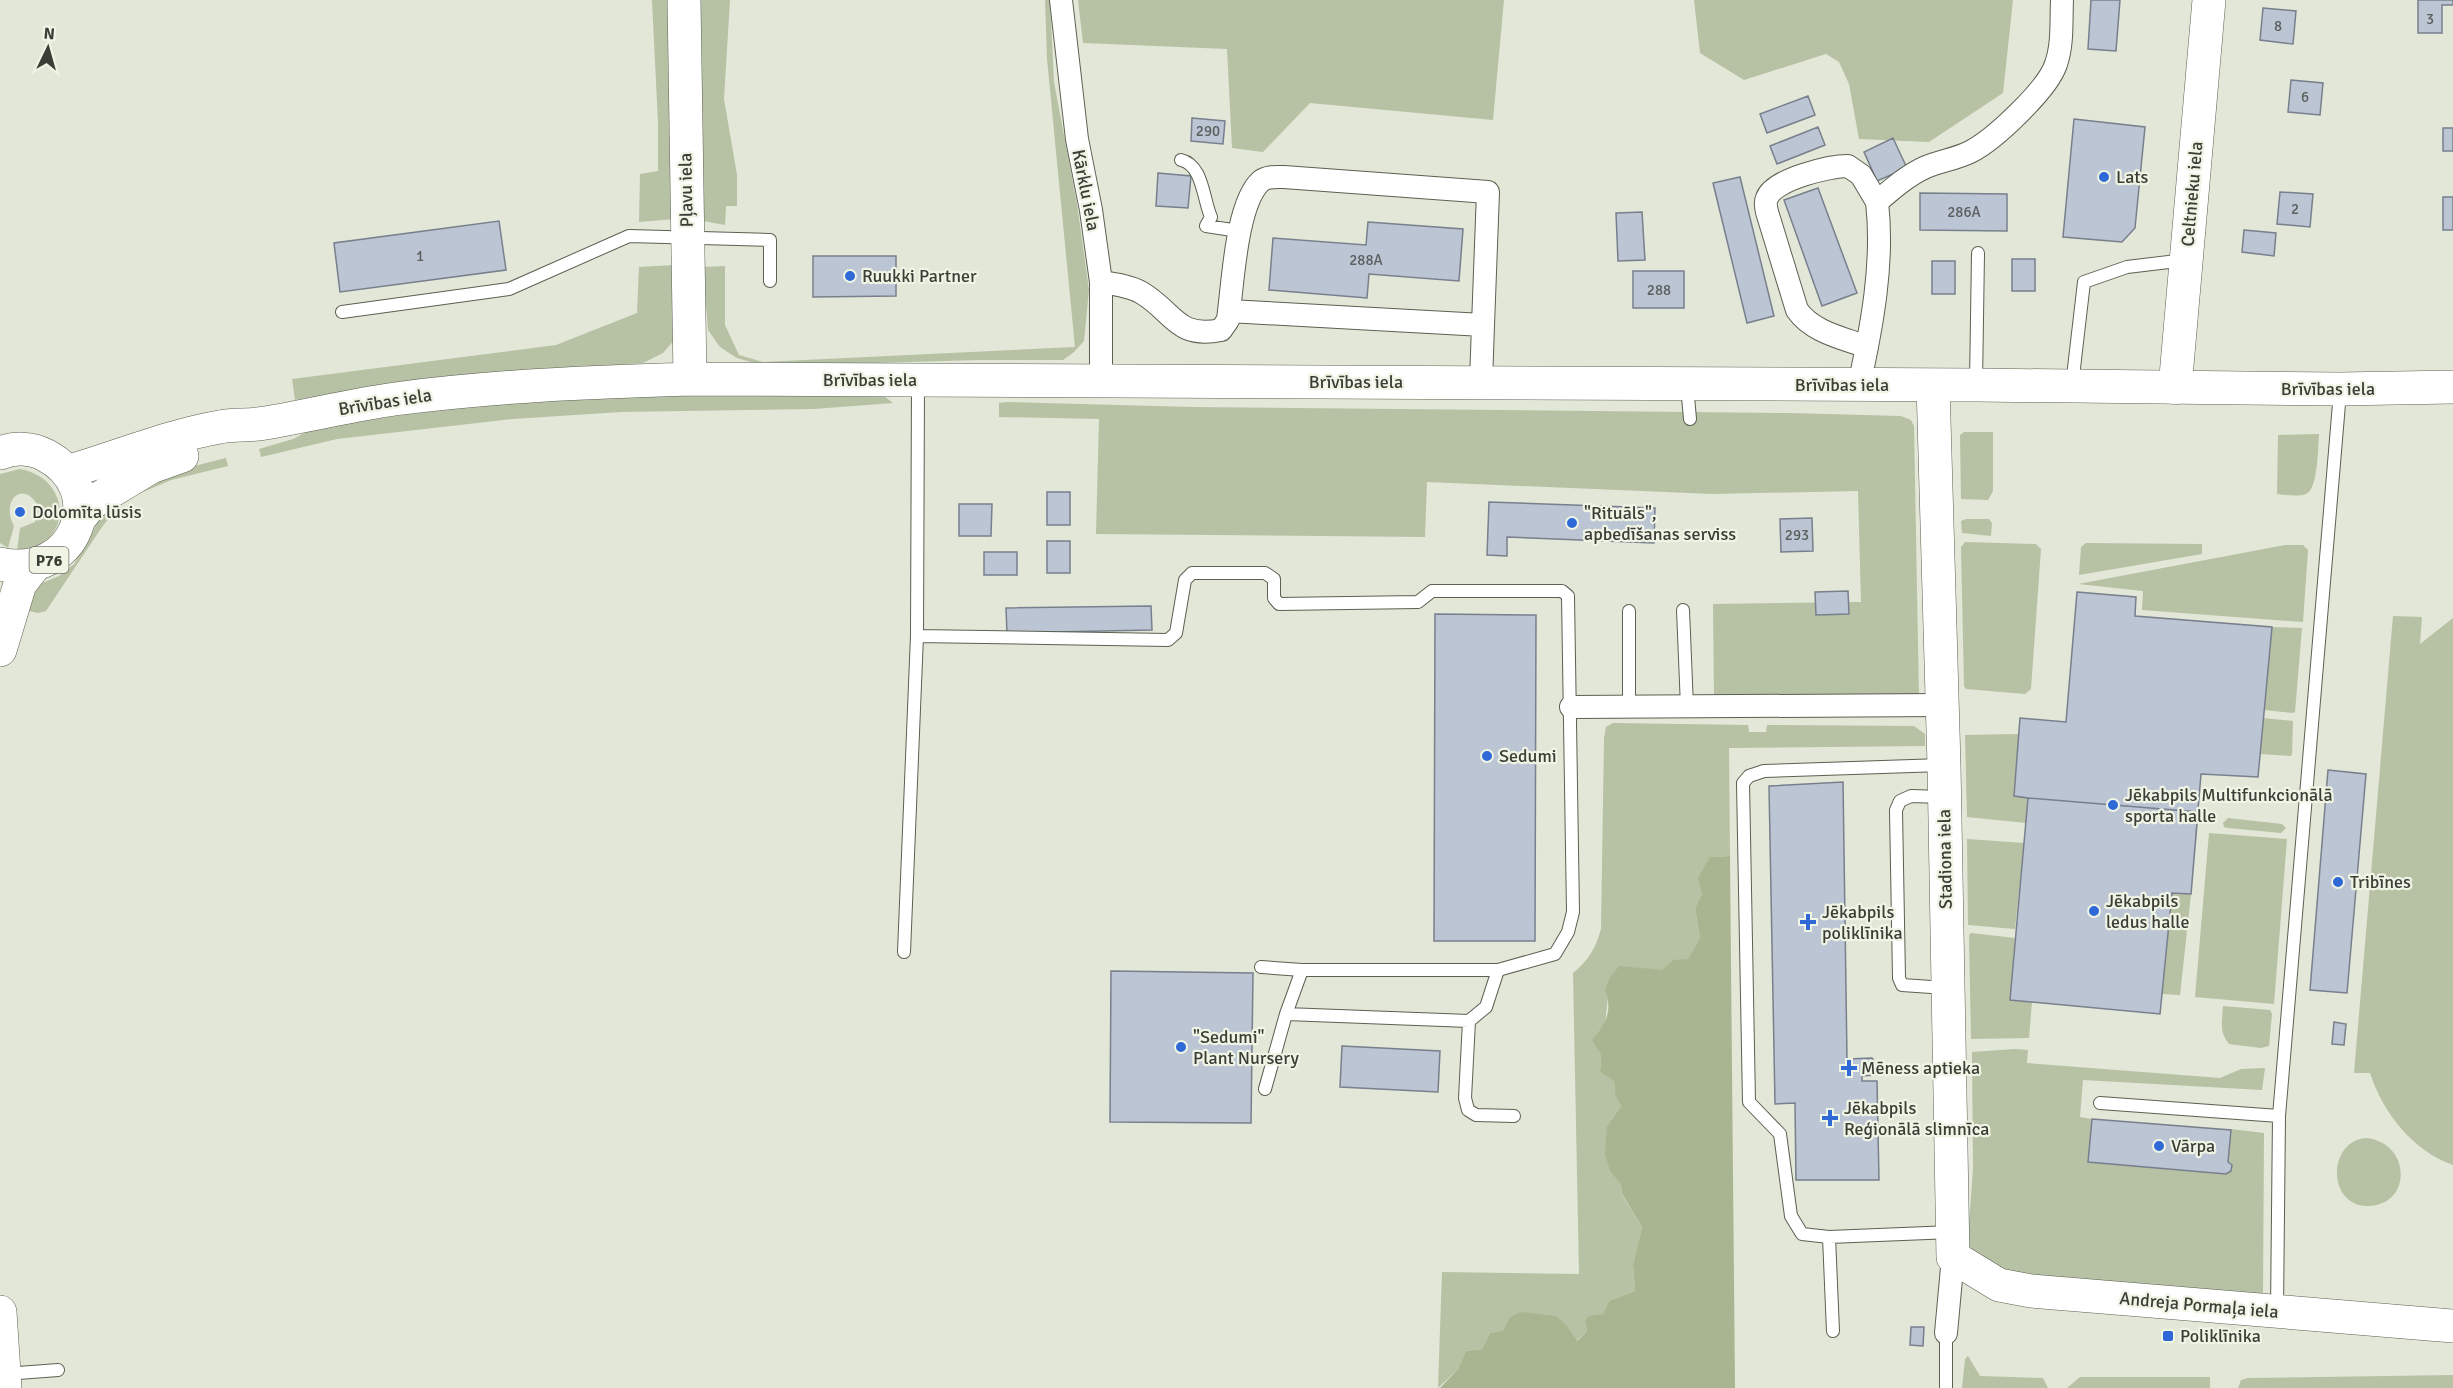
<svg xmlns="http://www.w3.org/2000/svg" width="2453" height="1388" font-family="Signika,sans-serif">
	<rect width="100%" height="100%" fill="#e2e7d7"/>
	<path fill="#b7c1a4" d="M652 0H674L675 219 639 222 640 174 658 171V123Z
		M698 0H730L724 99 737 175V206H726L725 225 703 221Z
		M1045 0H1050L1054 82 1077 204 1089 290 1084 341 1074 352 1063 360H978L773 366 758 364 737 358 720 347 708 330 703 267 725 266V325L739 355 763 362 1075 347 1047 59Z
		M1078 0H1504L1493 120 1310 103 1263 152 1232 148 1227 49 1083 43Z
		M1694 0H2013L2003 93 1929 142 1859 139 1849 84 1839 62 1826 54 1744 80 1700 53Z
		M675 265V339L663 353 643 363 426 380 295 400 292 379 556 345 637 313 639 267Z
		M723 394 884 396 893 403 814 409 621 412 513 419 337 439 261 457 259 449 293 439 312 429 442 409 528 401Z
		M1007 402 1192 407 1789 413 1901 416 1911 420 1914 426 1919 699H1714L1713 604 1861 602 1858 491 1712 494 1427 482 1425 537 1096 534 1099 419 999 417V403Z
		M1964 432H1993V491L1988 500 1961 499 1960 435Z
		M2319 434C2318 447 2318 490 2306 494 2299 497 2285 495 2277 494L2278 435Z
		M226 458 228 466 171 480 122 501 102 527 46 611 38 613 19 609 40 584 59 576 74 564 103 513 170 472Z
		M20 469C74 479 73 548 17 550L20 528 35 522 38 506C23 479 0 501 14 526L8 548 0 543V474Z
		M1966 519H1989L1992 523 1991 536 1962 533 1961 521Z
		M1965 542 2036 544 2041 549 2031 689 2025 694 1966 689 1964 686 1961 547Z
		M2086 543 2202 544V554L2079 575 2081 547Z
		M2285 545H2303L2308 550 2303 622 2142 610 2143 591 2078 584Z
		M2393 616 2422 617 2420 644 2453 618V1165C2413 1151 2383 1113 2370 1073H2354Z
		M2272 627 2302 628 2295 712 2293 713 2264 710Z
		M2263 718 2293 721 2292 755 2290 756 2260 754Z
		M1613 723 1748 725 1749 732H1766L1767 725 1914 726 1925 734V746L1729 748 1730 856 1710 857 1702 894 1695 908 1700 938 1688 960H1673L1662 971 1619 967 1610 977 1605 1025 1593 1040 1601 1055 1600 1072 1614 1081 1615 1095 1621 1106 1607 1126 1611 1171 1621 1184 1622 1195 1642 1227 1633 1265 1635 1291 1609 1301 1603 1314 1585 1321 1587 1331 1576 1341 1567 1326 1490 1333 1482 1349 1466 1351 1458 1369 1438 1388 1442 1272 1579 1274 1573 973C1588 961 1596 948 1601 929L1604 738 1606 727Z
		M2019 734 2014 796 2028 798 2026 823 1967 817 1965 735Z
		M2228 818 2282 824 2286 828 2281 833 2228 828 2224 827 2223 823Z
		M2209 833 2287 839 2274 1004 2195 997Z
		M1967 839 2024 843 2015 929 1968 925Z
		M2172 893 2191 894 2180 995 2162 994Z
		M1971 933 2015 938 2010 1000 2032 1002 2029 1038 1971 1039 1969 935Z
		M2223 1006 2270 1010 2272 1014 2269 1046 2261 1048 2229 1044C2219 1032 2222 1021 2223 1006Z
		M2015 1049 2028 1050 2027 1063 2220 1078 2241 1069 2265 1068 2262 1090 2083 1080 2080 1117 2092 1119 2089 1162 2226 1174 2232 1168 2228 1162 2231 1129 2264 1133 2263 1293 2256 1297 2002 1275 1967 1249 1973 1170 1972 1052Z
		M2366 1138C2411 1142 2413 1205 2368 1206 2327 1207 2327 1141 2366 1138Z
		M1968 1356 1980 1376 2043 1378 2048 1388H1962L1965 1359Z
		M2453 1375V1388H2238L2241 1380 2248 1378Z
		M2080 1377H2210V1388H2067Z"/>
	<path fill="#a9b590" d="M1730 856 1735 1388H1440L1458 1369 1466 1351 1482 1349 1490 1333 1503 1331 1510 1317 1521 1312 1556 1316 1567 1326 1577 1341 1587 1331 1585 1321 1589 1316 1603 1314 1609 1301 1635 1291 1633 1265 1642 1227 1622 1194 1621 1184 1610 1171 1605 1154 1607 1126 1621 1106 1615 1095 1614 1081 1600 1072 1601 1055 1592 1040C1606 1024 1613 1011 1605 990L1610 977 1619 966 1662 970 1673 960 1688 959 1700 938 1695 908 1702 894 1698 878 1710 857Z"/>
	<path fill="#bcc5d3" stroke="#787f8d" stroke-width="1.5" d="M2091 0H2120L2116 51 2088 49Z
		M2418 0H2453V5H2442V33H2418Z
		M2263 8 2296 11 2293 44 2260 40Z
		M2291 80 2323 83 2320 115 2288 112Z
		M1808 96 1815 115 1767 133 1760 114Z
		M1192 118 1225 121 1223 144 1191 141Z
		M2074 119 2145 127 2135 228 2122 242 2063 237Z
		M1818 127 1825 145 1777 164 1770 146Z
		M2443 128H2453V151H2443Z
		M1893 138 1907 168 1877 181 1864 152Z
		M1158 173 1191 176 1188 208 1156 206Z
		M1740 177 1774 316 1747 323 1713 183Z
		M1818 188 1857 293 1822 306 1784 200Z
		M2280 192 2313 194 2310 227 2277 224Z
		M1920 193 2007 194V231L1920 230Z
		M2443 197H2453V230H2443Z
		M1642 212 1645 260 1618 261 1616 213Z
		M499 221 506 270 340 292 334 243Z
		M1368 222 1463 229 1459 281 1369 274 1367 298 1269 290 1273 238 1366 245Z
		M2244 230 2276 233 2274 256 2242 252Z
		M813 256H896V296L813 297Z
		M2012 259H2035V291H2012Z
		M1932 261H1955V294H1932Z
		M1633 271H1684V308H1633Z
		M1047 492H1070V525H1047Z
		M1489 502 1655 508 1654 543 1507 537V556L1487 555Z
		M959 504H992L991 536H959Z
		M1812 518 1813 551 1781 552 1780 519Z
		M1047 541H1070V573H1047Z
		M984 552H1017V575H984Z
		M1848 591 1849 614 1816 615 1815 592Z
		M2077 592 2136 597 2135 616 2272 627 2258 777 2201 774 2191 894 2172 893 2160 1014 2010 1000 2028 798 2014 796 2020 718 2066 722Z
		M1151 606 1152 630 1007 633 1006 608Z
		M1435 614 1536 615 1535 941H1434Z
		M2328 770 2366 774 2347 993 2310 990Z
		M1843 782 1847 1059 1872 1058 1875 1062V1075L1862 1076V1081H1877L1879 1180H1796L1795 1103 1775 1104 1769 786Z
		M2028 798 2198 812 2191 894 2172 893 2160 1014 2010 1000Z
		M1111 971 1253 973 1251 1123 1110 1122Z
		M2334 1022 2346 1024 2344 1045 2332 1044Z
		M1342 1046 1440 1051 1438 1092 1340 1087Z
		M2092 1119 2231 1130 2228 1162 2232 1165 2231 1171 2226 1174 2088 1162Z
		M1911 1327H1924L1923 1346 1910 1345Z"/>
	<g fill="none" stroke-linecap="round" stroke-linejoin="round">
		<g stroke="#5b6052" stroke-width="14">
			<path id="lane" d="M1181 160C1203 165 1203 199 1211 217L1206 226 1239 231
				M342 312 509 289 629 236 770 240V281
				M918 382 917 636 1168 640 1176 633 1185 580 1192 573H1265L1274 579V598L1279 604 1418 602 1432 591H1562L1568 596 1573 912 1568 932 1555 954 1498 970 1486 1007 1469 1021 1286 1014
				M1976 384 1978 253
				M2072 385 2084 282 2127 267 2185 260
				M1687 386 1690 419
				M1683 610 1687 707
				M1629 611V707
				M1942 765 1764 771 1749 776 1743 783 1749 1102 1780 1134 1791 1216 1802 1234 1829 1237 1952 1232
				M1943 797 1911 796 1900 801 1896 810 1899 978 1902 985 1946 988
				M904 952 917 636
				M1261 967 1302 970H1498
				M1469 1021 1465 1098 1468 1110 1476 1115 1514 1116
				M1265 1089 1286 1014 1302 970
				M2100 1103 2279 1116
				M1829 1237 1833 1331
				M2277 1311 2279 1116 2340 392
				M1946 1333V1388
				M5 1374 58 1370"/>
		</g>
		<g stroke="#5b6052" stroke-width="24">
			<path id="street" d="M1061 0 1077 139 1091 210 1101 282V381
				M1101 282C1114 284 1130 286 1142 293 1174 312 1176 339 1221 330L1228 320 1229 311C1233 280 1237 202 1261 181 1267 176 1277 177 1284 177L1488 192 1483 325 1229 311
				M1867 347C1843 338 1812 332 1797 310L1767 212C1766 207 1765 202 1767 198 1774 179 1830 166 1848 166L1861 175 1877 202
				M1481 382 1483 325
				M1859 385C1872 326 1884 262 1877 202 1892 189 1908 175 1926 167 1940 161 1956 159 1970 152 1994 140 2048 89 2056 64 2063 44 2061 21 2062 0
				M1571 707 1942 705
				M1946 1333 1953 1257"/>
		</g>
		<g stroke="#5b6052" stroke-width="34">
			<path id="secondary" d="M684 0 690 379
				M1933 385 1944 765 1953 1257 1999 1285 2031 1291 2453 1326
				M2175 388 2209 0
				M67 472C118 457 168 436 220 427 234 424 250 426 265 423 308 416 351 405 395 399 493 386 591 382 690 379L1976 385 2340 389 2453 387
				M78 520 93 502 151 467 182 456"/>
		</g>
		<g stroke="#5b6052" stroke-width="34">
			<path id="primary" d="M0 453C14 447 32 448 45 455 111 489 76 581 0 564
				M0 650 20 584 34 566
				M0 1312 5 1388"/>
		</g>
		<use href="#lane" stroke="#fff" stroke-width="12"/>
		<use href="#street" stroke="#fff" stroke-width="22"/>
		<use href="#secondary" stroke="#fff" stroke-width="33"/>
		<use href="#primary" stroke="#fff" stroke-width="33"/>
	</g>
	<g fill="#2f69d7" stroke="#eff4e4" stroke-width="2">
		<circle cx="2104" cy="177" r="6"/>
		<circle cx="850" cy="276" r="6"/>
		<circle cx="20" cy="512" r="6"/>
		<circle cx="1572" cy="523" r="6"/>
		<circle cx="1487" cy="756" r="6"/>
		<circle cx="2113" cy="805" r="6"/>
		<circle cx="2338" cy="882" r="6"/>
		<circle cx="2094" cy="911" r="6"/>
		<path d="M1805 913h6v6h6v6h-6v6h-6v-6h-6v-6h6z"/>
		<circle cx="1181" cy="1047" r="6"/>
		<path d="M1846 1059h6v6h6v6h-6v6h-6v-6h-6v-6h6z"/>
		<path d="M1827 1109h6v6h6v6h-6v6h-6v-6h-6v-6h6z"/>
		<circle cx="2159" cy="1146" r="6"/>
		<rect x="2162" y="1330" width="12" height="12" rx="3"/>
	</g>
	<g text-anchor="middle" stroke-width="4.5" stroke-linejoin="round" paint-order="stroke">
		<g font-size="15" fill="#5b5f5e">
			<text x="2430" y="24">3</text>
			<text x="2278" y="31">8</text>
			<text x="2305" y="102">6</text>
			<text x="1208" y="136">290</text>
			<text x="2295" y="214">2</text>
			<text x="1964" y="217">286A</text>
			<text x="420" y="261">1</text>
			<text x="1366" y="265">288A</text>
			<text x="1659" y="295">288</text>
			<text x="1797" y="540">293</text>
		</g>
		<rect fill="#eff4e4" stroke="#71746b" stroke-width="1.5" x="29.5" y="547" width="39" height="26" rx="4.5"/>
		<g font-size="16" font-weight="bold" fill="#3b3d37">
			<text x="49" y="566">P76</text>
		</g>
		<g font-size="18" fill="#3b3d37" stroke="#eff4e4" text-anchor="start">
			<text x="2116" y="183">Lats</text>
			<text x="862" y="282">Ruukki Partner</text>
			<text x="32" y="518">Dolomīta lūsis</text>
			<text x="1584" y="519">"Rituāls",<tspan x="1584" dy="21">apbedīšanas serviss</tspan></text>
			<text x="1499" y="762">Sedumi</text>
			<text x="2125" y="801">Jēkabpils Multifunkcionālā<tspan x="2125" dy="21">sporta halle</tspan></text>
			<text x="2350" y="888">Tribīnes</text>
			<text x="2106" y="907">Jēkabpils<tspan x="2106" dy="21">ledus halle</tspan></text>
			<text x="1822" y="918">Jēkabpils<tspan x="1822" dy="21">poliklīnika</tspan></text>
			<text x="1193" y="1043">"Sedumi"<tspan x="1193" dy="21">Plant Nursery</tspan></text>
			<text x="1861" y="1074">Mēness aptieka</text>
			<text x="1844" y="1114">Jēkabpils<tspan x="1844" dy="21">Reģionālā slimnīca</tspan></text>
			<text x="2171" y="1152">Vārpa</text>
			<text x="2180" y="1342">Poliklīnika</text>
		</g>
		<g font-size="18" fill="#3b3d37" stroke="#eff4e4">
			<text transform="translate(686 190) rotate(-91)" y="6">Pļavu iela</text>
			<text transform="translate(1086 190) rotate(79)" y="6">Kārklu iela</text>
			<text transform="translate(2192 194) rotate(-85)" y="6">Celtnieku iela</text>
			<text x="870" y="386">Brīvības iela</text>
			<text x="1356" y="388">Brīvības iela</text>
			<text x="1842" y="391">Brīvības iela</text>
			<text x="2328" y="395">Brīvības iela</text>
			<text transform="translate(385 402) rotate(-9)" y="6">Brīvības iela</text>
			<text transform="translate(1945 859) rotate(-91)" y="6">Stadiona iela</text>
			<text transform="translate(2199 1305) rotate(5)" y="6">Andreja Pormaļa iela</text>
		</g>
	</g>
	<g transform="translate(48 48) rotate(5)" stroke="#eff4e4" stroke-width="4.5" paint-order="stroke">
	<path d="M0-4.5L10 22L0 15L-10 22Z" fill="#3b3d37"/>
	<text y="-9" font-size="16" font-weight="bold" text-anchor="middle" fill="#3b3d37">N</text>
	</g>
</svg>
